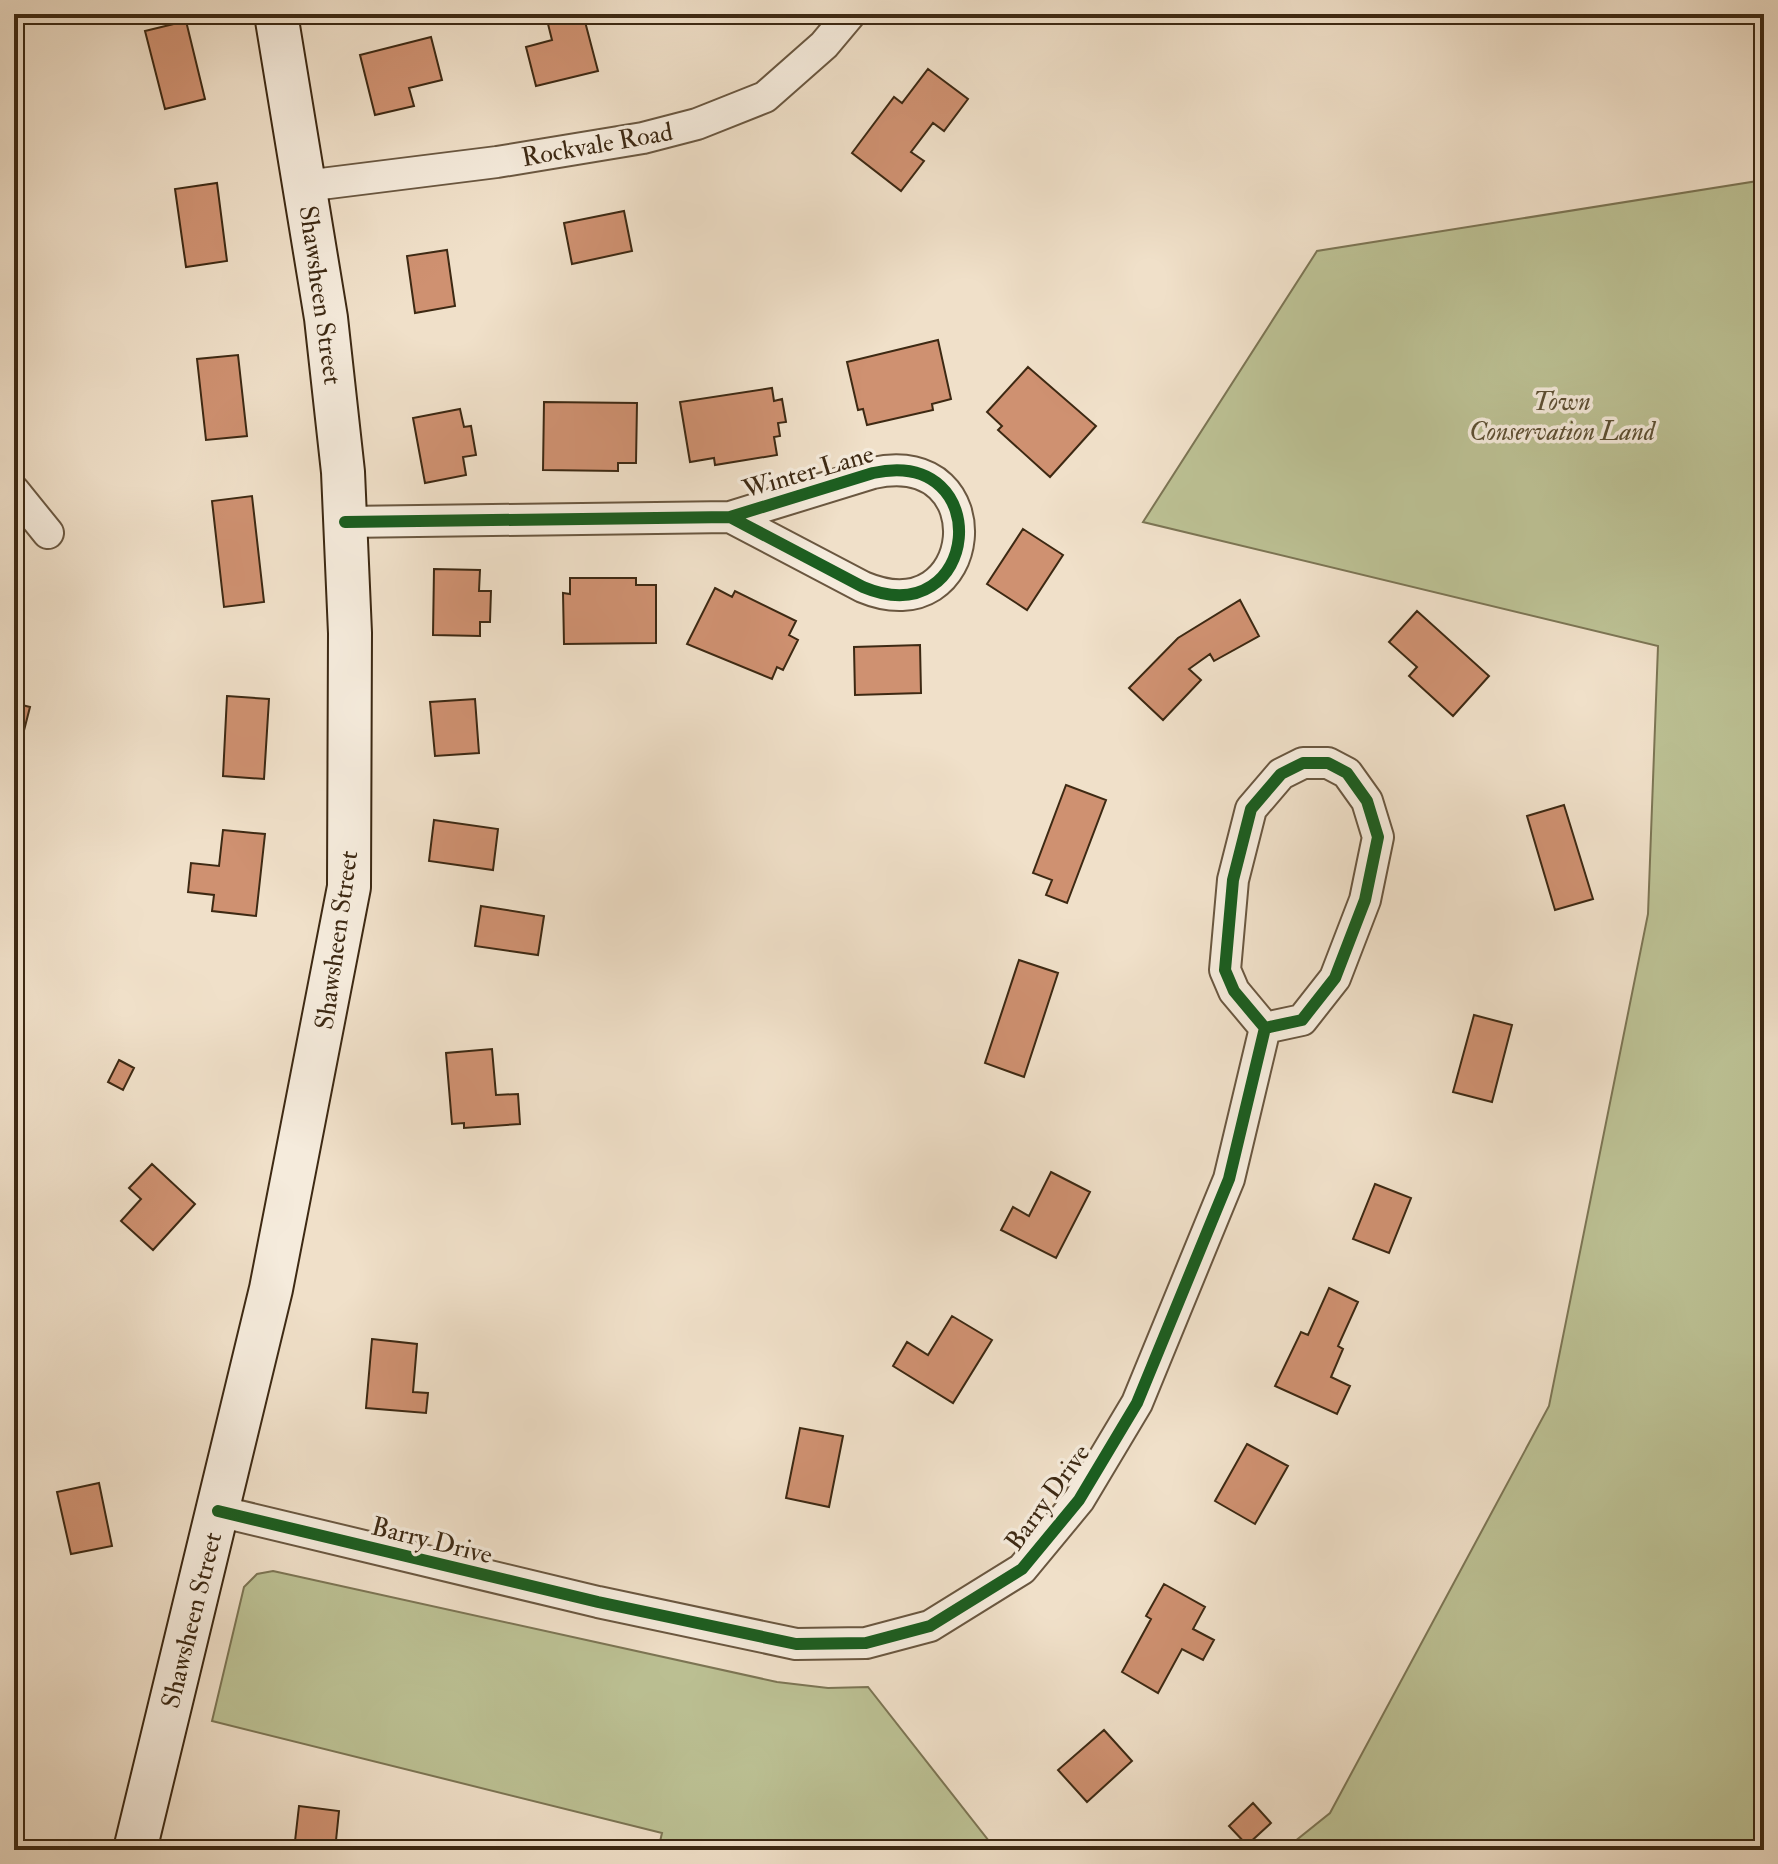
<svg xmlns="http://www.w3.org/2000/svg" width="1778" height="1864" font-family="'IM FELL Double Pica',serif">
	<rect width="100%" height="100%" fill="#f0e0c9"/>
	<filter id="stains"><feTurbulence type="fractalNoise" baseFrequency=".0025" numOctaves="4"/><feColorMatrix values="0 0 0 0 .2 0 0 0 0 .09 0 0 0 0 .02 0 0 0 .5 -.17"/></filter>
	<radialGradient id="worn" r=".72"><stop offset=".6" stop-color="#630" stop-opacity="0"/><stop offset="1" stop-color="#630" stop-opacity=".3"/></radialGradient>
	<path fill="#bcc194" stroke="#7c7554" stroke-width="2" d="M1764 180V1850H1284L1330 1813 1549 1406 1648 914 1658 646 1143 522 1317 251Z
		M273 1571 777 1682 828 1688 868 1687 996 1850H658L662 1833 212 1721 244 1587 257 1574Z"/>
	<path fill="#cf9171" stroke="#3d2913" stroke-width="2" d="M583 14 598 71 536 86 526 47 552 40 546 16Z
		M186 21 205 99 165 109 145 31Z
		M431 37 442 80 409 88 414 106 375 115 360 55Z
		M928 69 968 99 944 131 933 123 911 152 924 161 901 191 852 153 894 97 902 103Z
		M217 183 227 261 186 267 175 189Z
		M624 211 632 251 572 264 564 223Z
		M447 250 455 306 415 313 407 256Z
		M938 340 951 399 932 404 933 410 867 425 863 409 858 410 847 362Z
		M238 355 247 436 206 440 197 359Z
		M1028 367 1096 426 1050 477 998 430 1002 426 987 412Z
		M772 388 774 401 782 399 786 422 778 423 780 436 774 437 777 455 715 465 714 458 690 462 680 402Z
		M544 402 637 403 636 463H618V471L543 470Z
		M460 409 464 427 471 426 476 455 463 457 466 475 425 483 413 418Z
		M252 496 264 602 224 607 212 501Z
		M1023 529 1063 555 1027 610 987 584Z
		M434 569 480 570 479 591H491L490 622H480V636L433 635Z
		M570 578H636V585H656V643L564 644 563 593 570 594Z
		M715 588 732 597 735 591 796 621 789 635 798 640 783 670 777 667 772 679 687 644Z
		M1240 600 1259 636 1214 661 1210 654 1189 669 1201 680 1163 720 1129 688 1178 638Z
		M1417 611 1489 676 1453 716 1409 676 1417 667 1389 642Z
		M920 645 921 693 855 695 854 647Z
		M227 696 269 699 264 779 223 776Z
		M475 699 479 753 435 756 430 702Z
		M14 703 30 707 19 750 14 749Z
		M1066 785 1106 800 1067 903 1046 895 1052 880 1033 873Z
		M1564 805 1593 899 1555 910 1527 816Z
		M434 820 498 829 493 870 429 861Z
		M223 830 265 834 256 916 212 911 214 895 188 892 191 863 219 866Z
		M481 906 544 916 538 955 475 946Z
		M1019 960 1058 973 1024 1077 985 1063Z
		M1474 1015 1512 1025 1492 1102 1453 1092Z
		M492 1049 496 1095 518 1094 520 1124 464 1128V1123L452 1124 446 1053Z
		M119 1060 134 1068 123 1090 108 1082Z
		M152 1164 195 1204 153 1250 121 1221 141 1199 129 1188Z
		M1051 1172 1090 1192 1056 1258 1001 1230 1013 1207 1029 1216Z
		M1375 1184 1411 1198 1389 1253 1353 1239Z
		M1329 1288 1358 1302 1338 1346 1343 1349 1331 1377 1350 1386 1337 1414 1275 1386 1301 1332 1308 1335Z
		M952 1316 992 1340 953 1403 893 1366 907 1342 928 1355Z
		M372 1339 417 1344 413 1392 428 1393 426 1413 366 1408Z
		M800 1428 843 1436 829 1507 786 1498Z
		M1247 1444 1288 1466 1255 1524 1215 1501Z
		M99 1483 112 1546 71 1554 57 1492Z
		M1164 1584 1205 1607 1193 1629 1214 1640 1203 1660 1182 1649 1158 1693 1122 1672 1151 1619 1146 1616Z
		M1104 1730 1132 1761 1087 1802 1058 1770Z
		M1253 1803 1271 1823 1247 1845 1229 1826Z
		M299 1806 339 1811 335 1850H294Z"/>
	<g fill="none" stroke-linecap="round" stroke-linejoin="round">
		<g stroke="#6a5740" stroke-width="34">
			<path id="street" d="M305 186 497 162 643 138 697 124 765 97 824 45 850 14
				M14 491 48 533
				M345 522 730 517 863 587C980 636 998 446 873 473L730 517
				M218 1511 598 1602 796 1644 866 1643 930 1626 1022 1569 1079 1500 1137 1403 1229 1179 1265 1028 1302 1020 1335 978 1365 900 1378 837 1367 801 1347 773 1328 763H1303L1281 774 1251 809 1233 880 1225 970 1234 991 1265 1028"/>
		</g>
		<g stroke="#3d2913" stroke-width="46">
			<path id="secondary" d="M135 1850 271 1289 349 887 350 633 343 472 326 318 276 14"/>
		</g>
		<use href="#street" stroke="#f5ebdc" stroke-width="30"/>
		<use href="#secondary" stroke="#f5ebdc" stroke-width="42"/>
		<g stroke="#f5ebdc" stroke-width="17">
			<path id="cycleway" d="M345 522 730 517 863 587C980 636 998 446 873 473L730 517
				M218 1511 598 1602 796 1644 866 1643 930 1626 1022 1569 1079 1500 1137 1403 1229 1179 1265 1028 1302 1020 1335 978 1365 900 1378 837 1367 801 1347 773 1328 763H1303L1281 774 1251 809 1233 880 1225 970 1234 991 1265 1028"/>
		</g>
		<use href="#cycleway" stroke="#1b5e20" stroke-width="12"/>
	</g>
	<g text-anchor="middle" stroke-width="7" stroke-linejoin="round" paint-order="stroke">
		<g font-size="26" fill="#3d2913" stroke="#f5ebdc">
			<text transform="translate(597 144) rotate(-10)" y="9">Rockvale Road</text>
			<text transform="translate(321 295) rotate(82)" y="9">Shawsheen Street</text>
			<text transform="translate(808 471) rotate(-16)" y="9">Winter Lane</text>
			<text transform="translate(336 940) rotate(-82)" y="9">Shawsheen Street</text>
			<text transform="translate(1047 1497) rotate(-54)" y="9">Barry Drive</text>
			<text transform="translate(432 1540) rotate(14)" y="9">Barry Drive</text>
			<text transform="translate(191 1620) rotate(-76)" y="9">Shawsheen Street</text>
		</g>
		<g font-size="26" font-style="italic" fill="#5d4f33" stroke="#f5ebdc">
			<text x="1562" y="410">Town<tspan x="1562" dy="30">Conservation Land</tspan></text>
		</g>
	</g>
	<rect width="1778" height="1864" fill="none" stroke="#f0e0c9" stroke-width="48"/>
	<rect x="16" y="16" width="1746" height="1832" fill="none" stroke="#3d2913" stroke-width="4"/>
	<rect x="24" y="24" width="1730" height="1816" fill="none" stroke="#3d2913" stroke-width="2"/>
	<rect width="100%" height="100%" filter="url(#stains)"/>
	<rect width="100%" height="100%" fill="url(#worn)"/>
</svg>
